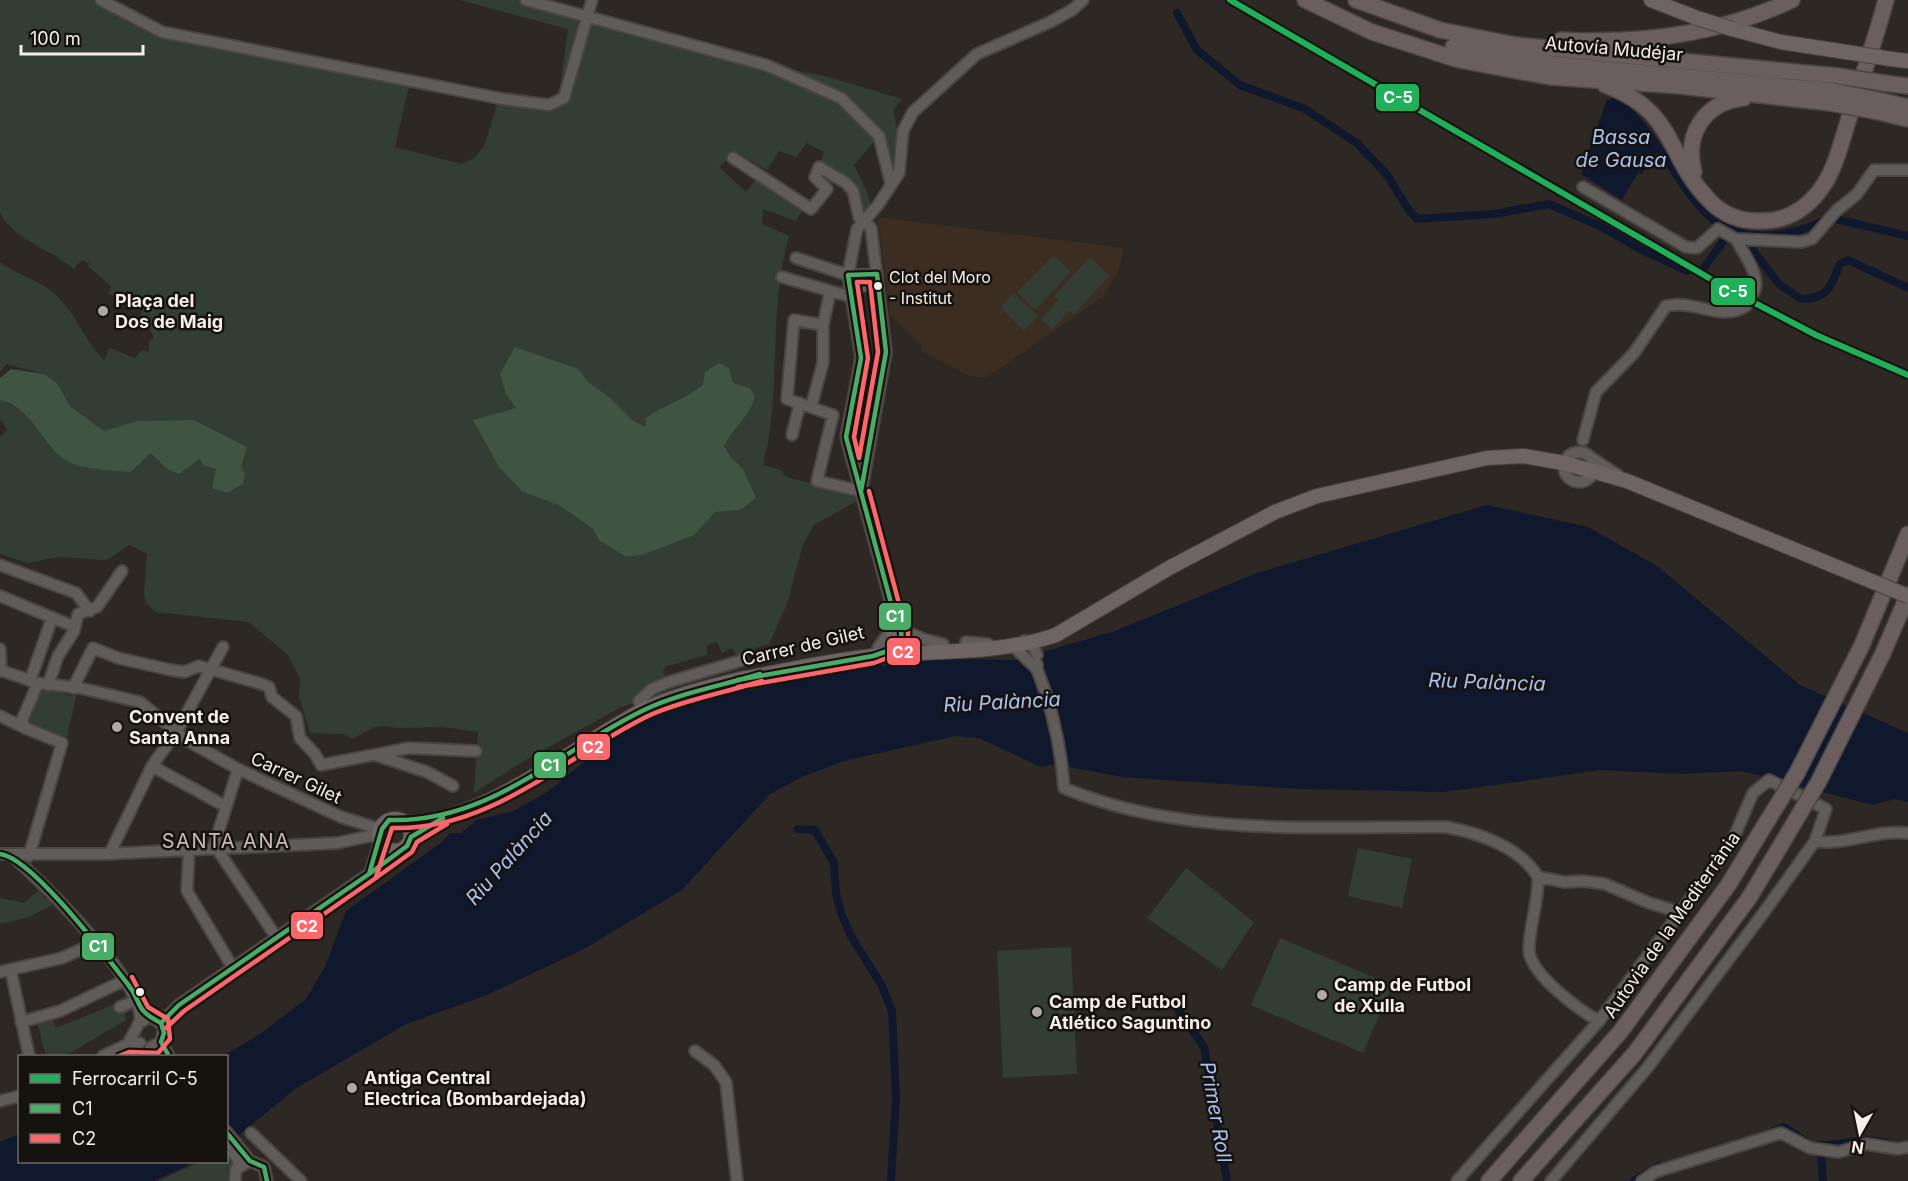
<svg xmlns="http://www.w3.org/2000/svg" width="1908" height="1181" font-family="Inter,sans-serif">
	<rect width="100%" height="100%" fill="#2d2823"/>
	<path fill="#3b2d22" d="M878 217 1124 248 1119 269 1104 296 986 378 970 376 921 351V345L890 315Z"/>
	<path fill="#323e33" d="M0 0H101L163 32 414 81 408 90 395 147 462 164 474 158 484 147 498 101 549 105 560 88 568 29 459 0H526L766 65 825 76 902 99 894 109 897 136 891 184 878 137 854 165 867 192 872 212 865 221 853 191 819 167 824 152 807 143 796 157 779 151 767 170 736 152 719 167 746 192 757 178 803 209 796 221 763 209 762 224 789 236C767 310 783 391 763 465L781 470 787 477 852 494 857 501 814 525 803 544 787 604 769 644 756 648 740 661 732 648 722 653 717 642 707 645V655L667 666 663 671 669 682 639 701 619 708 517 765 474 793 478 732 443 727 397 728 384 726 375 727 352 739 344 734 310 733 299 697 300 678 288 655 249 622 156 612 146 603 144 593 147 554 129 545 107 560 59 557 27 563 0 554V437L7 429 0 419V399L22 411 36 424 48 443 71 463 131 472 151 453 167 469 199 458 241 468 247 447 136 421 104 431 70 406 57 383 44 374 7 364 0 372V262C18 276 39 279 55 294 76 313 85 342 104 360L110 348 135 358 142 350 149 352V342L154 337 141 315 143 307 109 294 111 286 88 266 89 263 82 260 74 269C50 248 16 242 0 213Z
		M1054 255 1071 272 1035 310 1017 292Z
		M1090 257 1110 276 1074 314 1069 310 1052 329 1041 319 1058 300 1054 296Z
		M1014 293 1038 316 1024 331 1000 307Z
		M47 689 71 696 73 692 77 693 67 737 29 724 27 721 40 693Z
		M1358 848 1412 859 1402 908 1348 896Z
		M1186 868 1254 922 1222 970 1147 918Z
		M38 891 52 905 29 917 0 924V898L24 903Z
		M1280 938 1392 985 1363 1053 1251 1005Z
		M1071 947 1077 1074 1003 1078 997 951Z
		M127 999 134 1007 125 1014 126 1020 65 1056H46L37 1022 51 1017 56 1028Z
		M227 1155 234 1161 228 1173 229 1181H158L200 1162H226Z"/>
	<path fill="#3f5541" d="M515 347 578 369 588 382 610 398 632 420 645 427 646 418C664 405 685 399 703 385L705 372 719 363 729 368 733 383 750 388 755 397C749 417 733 428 724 446L730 456 743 469 756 498 740 510 715 512 694 535 645 554 627 557 600 541 593 529 559 505 523 492 499 467 473 420 516 408 506 394 500 374Z
		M11 369 44 374 57 383 70 406 104 431 136 421 194 420 247 447 241 468 245 473 243 484 227 493 212 488 216 469 204 465 199 459 179 474 167 469 151 453 131 472C115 471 85 469 71 463 43 451 36 409 0 400V378Z"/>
	<path fill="#0f182c" d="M1607 99 1628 110 1658 151 1642 174 1638 173 1622 200 1581 174Z
		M1487 505 1588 527 1657 566 1800 685 1908 733V802L1894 799 1873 805 1741 771 1681 774 1600 770 1444 792 1298 789 1123 777 1053 764 1041 767 979 738 955 736 844 761 802 777 770 794 682 890 584 949 487 995 406 1024 295 1089 227 1145 226 1056H223L260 1034 306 999 325 967 346 911 442 842 450 833H461L477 820 513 811 546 793 628 726 720 696 847 670 940 659 1015 660 1115 631 1257 573Z
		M19 1134 20 1162H195L154 1181H0V1142Z"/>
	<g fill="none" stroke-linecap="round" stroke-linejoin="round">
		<path stroke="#0f182c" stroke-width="8" d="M1177 13 1197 50 1240 85 1305 109 1358 144 1387 175 1408 209 1417 219 1494 214 1549 204 1600 226 1640 249 1687 271
			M1614 101C1631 110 1640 123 1652 139 1670 161 1683 190 1703 210 1735 245 1783 239 1822 222
			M1836 219 1908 236
			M1748 244 1779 284 1801 299C1829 299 1831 285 1840 264L1848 260 1908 288
			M1703 269 1728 235
			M798 829 815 830 834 863 836 894 841 913 851 936 882 986 892 1011 896 1098 891 1181
			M1152 1004H1174L1204 1047 1227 1181
			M1772 1132 1784 1127 1805 1141
			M1817 1145C1846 1146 1861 1135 1890 1144
			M1821 1153 1823 1181
			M1634 1181 1659 1166"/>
		<g stroke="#4a4541" stroke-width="14">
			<path id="minor" d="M101 0 162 32 503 99 549 105 564 98 592 0
				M526 0 766 65 841 98 879 136 891 184
				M733 158 811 209 827 189 815 177 819 167 846 183 853 191 859 217 871 228 886 352 862 488
				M1583 187 1686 247 1697 248 1718 229 1736 239 1801 242 1812 239 1836 211 1857 194 1874 170H1908
				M1736 239C1743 254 1762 276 1754 292
				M796 258 848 275 877 274
				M782 277 851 297
				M850 287 878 285
				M823 325 794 320 787 399 833 415 817 481 861 491
				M811 407 823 363V325L830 292
				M792 435 800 403
				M846 437 869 441
				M1583 440 1596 392 1634 353 1666 306C1693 299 1721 322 1746 306
				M1564 467a15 15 0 1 1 30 0a15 15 0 1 1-30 0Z
				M1592 458 1619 476
				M0 565 76 593 90 611
				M0 596 75 627
				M1024 641 1031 642 1037 655
				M966 642 988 644
				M943 644 923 639 901 629 894 614 846 437 861 358 848 275 857 229 878 205 899 173 903 131 913 112 977 54 1050 22 1072 10 1083 0
				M1012 645 1037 669V664
				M878 648 892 629 893 623
				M0 649 1 671
				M1037 669C1052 707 1061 747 1064 788 1183 838 1320 826 1446 827 1479 833 1520 847 1538 877 1539 901 1529 926 1529 950 1530 974 1579 1010 1599 1021
				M0 670 38 683 80 688 140 702 186 740 238 769 341 817 380 829
				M30 681 50 624
				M48 685 58 656 74 631 78 614 97 607 122 571
				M73 688 93 648 118 658 171 670 184 672 199 666 262 684 269 687 272 697 296 716 300 738 315 754 321 765 409 748 476 751
				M642 711 639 701 652 689 669 682 740 661
				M0 716 25 728
				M375 755 427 772 453 786
				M152 766 225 806
				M1815 841C1847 846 1876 829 1908 833
				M189 849 187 891 233 968
				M213 849 238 769
				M217 849 277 938
				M111 851 152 766 177 731 223 647
				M0 854H105L337 843 379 834
				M11 855C41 881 147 984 140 1022
				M29 856 62 743 25 728 22 720 38 683
				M371 870 380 842
				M1538 877 1565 882 1584 881 1605 884 1649 903 1680 912
				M11 971 29 1056
				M0 972 62 958 96 943
				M120 1007 137 1000
				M142 1013 158 1021 164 1028 161 1042 151 1047
				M21 1022 60 1011 125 980
				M161 1023 179 1005 369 874 398 851
				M161 1042 169 1056
				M128 1044 139 1023 146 1019
				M695 1051 714 1065 726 1082 737 1181
				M103 1056 128 1044 140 1043
				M0 1101 20 1096
				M226 1131 250 1161 264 1167 267 1181
				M251 1133 301 1181
				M226 1144 237 1158 239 1166
				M235 1181 236 1169 250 1161
				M1457 1181 1599 1021 1731 844 1753 793 1769 780 1826 809 1815 841 1762 915 1648 1067 1551 1181
				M1642 1181 1655 1172 1781 1133 1810 1148 1839 1152 1866 1144 1898 1149 1908 1147"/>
		</g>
		<g stroke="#4a4541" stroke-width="16">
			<path id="major" d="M1651 0 1697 18
				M1732 29 1781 42 1846 52
				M1891 59 1908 61
				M892 629 898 644 915 649
				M737 680C782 671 827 661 873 656 933 650 998 655 1056 635L1169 568 1275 512 1317 496 1487 458 1523 456 1564 463 1627 481 1849 572
				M379 835a16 16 0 1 1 32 0a16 16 0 1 1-32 0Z
				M405 822C477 828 581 741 645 709 674 695 715 685 745 678"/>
		</g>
		<g stroke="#4a4541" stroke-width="18">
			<path id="highway" d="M1305 0 1372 32 1459 60 1550 77 1680 86 1830 103
				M1356 0 1440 30 1516 45 1838 76
				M1561 40C1639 44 1721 34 1792 0
				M1453 47 1552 64 1833 91
				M1884 83 1908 86
				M1605 85C1678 112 1664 154 1709 200 1722 214 1739 221 1758 221 1782 222 1802 212 1817 194 1835 173 1841 143 1849 118 1862 79 1875 40 1886 0
				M1878 100 1908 107
				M1874 111 1908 119
				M1694 172C1684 135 1704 102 1744 98
				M1862 645 1908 534
				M1883 653 1908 595
				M1489 1181 1621 1031 1729 884 1763 828
				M1521 1181 1635 1053 1749 898 1784 840"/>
		</g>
		<use href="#minor" stroke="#605c59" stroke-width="10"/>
		<use href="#major" stroke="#6e6464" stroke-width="14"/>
		<use href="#highway" stroke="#6a5e5e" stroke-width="15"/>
		<g stroke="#4a4541" stroke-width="16" stroke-linecap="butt">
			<path id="major-bridge" d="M1697 18 1732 29
				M1846 52 1891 59
				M1849 572 1908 596"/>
		</g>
		<g stroke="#4a4541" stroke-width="18" stroke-linecap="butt">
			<path id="highway-bridge" d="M1838 76 1884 83
				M1833 91 1878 100
				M1830 103 1874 111
				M1763 828 1797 773 1862 645
				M1784 840 1819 781 1883 653"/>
		</g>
		<use href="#major-bridge" stroke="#6e6464" stroke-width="14"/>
		<use href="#highway-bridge" stroke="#6a5e5e" stroke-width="15"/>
		<g stroke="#16120e" stroke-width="9">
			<path id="bus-1" d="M737 680 873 656 902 646 901 629 894 614 846 437 861 358 848 275 877 274 886 352 861 491
				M0 854C31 857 105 955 127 983 144 1004 132 1008 161 1023L164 1033 161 1042 169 1056
				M369 874 382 829 389 820C491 823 559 750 646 709 680 693 724 685 760 674
				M161 1023 179 1005 369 874 407 846 411 837 443 818
				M226 1132 250 1161 264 1167 267 1181"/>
		</g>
		<g stroke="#16120e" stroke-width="9">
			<path id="bus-2" d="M857 282H870L878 352 859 458 854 437 868 358Z
				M738 687 874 663 908 650V628L901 611 869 491
				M376 877 392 828C491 831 564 757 648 716 680 701 727 692 762 681
				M166 1028 184 1011 373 880 412 852 417 842 447 824
				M119 1056 129 1052 158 1053 170 1039 168 1019 148 1007 132 977"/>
		</g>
		<use href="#bus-1" stroke="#49ad68" stroke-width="4.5"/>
		<use href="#bus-2" stroke="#fd666a" stroke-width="4.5"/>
		<g stroke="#16120e" stroke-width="10">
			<path id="rail-1" d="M1230 0 1728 289 1816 335 1908 375"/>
		</g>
		<use href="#rail-1" stroke="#20b059" stroke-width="6"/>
	</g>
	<g fill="#f5eee9" stroke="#16120e" stroke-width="2">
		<circle cx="878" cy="286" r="5"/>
		<circle cx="140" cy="992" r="5"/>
	</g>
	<g fill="#afa9a4" stroke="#16120e" stroke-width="2">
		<circle cx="103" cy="311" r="6"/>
		<circle cx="117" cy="727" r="6"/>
		<circle cx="1322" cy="995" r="6"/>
		<circle cx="1037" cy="1012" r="6"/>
		<circle cx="352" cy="1088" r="6"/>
	</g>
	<g text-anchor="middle" stroke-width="5" stroke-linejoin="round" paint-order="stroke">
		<g font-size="16" fill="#f5eee9" stroke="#16120e" text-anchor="start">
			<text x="889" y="283">Clot del Moro<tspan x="889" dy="21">- Institut</tspan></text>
		</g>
		<g font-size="18" fill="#f5eee9" stroke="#16120e">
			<text transform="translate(1614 49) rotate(5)" y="6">Autovía Mudéjar</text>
			<text transform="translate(803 646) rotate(-13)" y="6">Carrer de Gilet</text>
			<text transform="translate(296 778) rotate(25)" y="6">Carrer Gilet</text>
			<text transform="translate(1672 925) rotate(-55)" y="6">Autovia de la Mediterrània</text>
		</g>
		<g font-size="18" font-weight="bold" fill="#f5eee9" stroke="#16120e" text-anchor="start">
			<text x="115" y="307">Plaça del<tspan x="115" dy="21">Dos de Maig</tspan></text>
			<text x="129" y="723">Convent de<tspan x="129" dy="21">Santa Anna</tspan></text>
			<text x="1334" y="991">Camp de Futbol<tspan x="1334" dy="21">de Xulla</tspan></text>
			<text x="1049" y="1008">Camp de Futbol<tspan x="1049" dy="21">Atlético Saguntino</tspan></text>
			<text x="364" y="1084">Antiga Central<tspan x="364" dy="21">Electrica (Bombardejada)</tspan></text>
		</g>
		<g font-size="20" font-style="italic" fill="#a9c2f5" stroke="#16120e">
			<text x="1621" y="144">Bassa<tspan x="1621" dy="23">de Gausa</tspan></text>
			<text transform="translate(1487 682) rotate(2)" y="7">Riu Palància</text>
			<text transform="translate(1002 702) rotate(-3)" y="7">Riu Palància</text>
			<text transform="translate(509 858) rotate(-48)" y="7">Riu Palància</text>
			<text transform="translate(1216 1112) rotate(80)" y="7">Primer Roll</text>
		</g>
		<g font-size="20" letter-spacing="1.5" fill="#cabdb2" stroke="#16120e">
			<text x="226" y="848">SANTA ANA</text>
		</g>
	</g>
	<g stroke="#16120e" stroke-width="2">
		<rect x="1375" y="83" width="45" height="29" rx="6" fill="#20b059"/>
		<rect x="1710" y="277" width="46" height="29" rx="6" fill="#20b059"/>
		<rect x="878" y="602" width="34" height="29" rx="6" fill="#49ad68"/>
		<rect x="886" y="637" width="35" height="29" rx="6" fill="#fd666a"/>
		<rect x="576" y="733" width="35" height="28" rx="6" fill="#fd666a"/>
		<rect x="533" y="751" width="34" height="28" rx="6" fill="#49ad68"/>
		<rect x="290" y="911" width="34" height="29" rx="6" fill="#fd666a"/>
		<rect x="81" y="932" width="34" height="29" rx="6" fill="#49ad68"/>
	</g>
	<g font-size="16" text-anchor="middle" font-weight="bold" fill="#fff">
		<text x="1398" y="103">C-5</text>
		<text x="1733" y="297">C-5</text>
		<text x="895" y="622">C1</text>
		<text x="903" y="658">C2</text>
		<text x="593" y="753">C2</text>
		<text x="550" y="771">C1</text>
		<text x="307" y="932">C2</text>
		<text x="98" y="952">C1</text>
	</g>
	<rect x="18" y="1055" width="210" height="108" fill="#16120e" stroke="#6f6a66" stroke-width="1.5"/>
	<rect x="30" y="1074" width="30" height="9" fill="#20b059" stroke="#6f6a66" stroke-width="1.5"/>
	<text x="72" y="1085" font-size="18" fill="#f5eee9">Ferrocarril C-5</text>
	<rect x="30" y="1104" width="30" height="9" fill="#49ad68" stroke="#6f6a66" stroke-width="1.5"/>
	<text x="72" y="1115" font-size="18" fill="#f5eee9">C1</text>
	<rect x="30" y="1134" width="30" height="9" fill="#fd666a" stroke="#6f6a66" stroke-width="1.5"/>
	<text x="72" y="1145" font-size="18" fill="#f5eee9">C2</text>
	<g transform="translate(1860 1133) rotate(189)" stroke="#16120e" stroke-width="4.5" paint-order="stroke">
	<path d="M0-4.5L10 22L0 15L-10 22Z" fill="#f5eee9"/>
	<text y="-9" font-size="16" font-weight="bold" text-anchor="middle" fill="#f5eee9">N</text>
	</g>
	<path d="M21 45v9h122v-9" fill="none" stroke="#f5eee9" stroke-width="3"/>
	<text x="30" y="45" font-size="18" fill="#f5eee9" stroke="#16120e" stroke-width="4.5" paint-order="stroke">100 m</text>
</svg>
